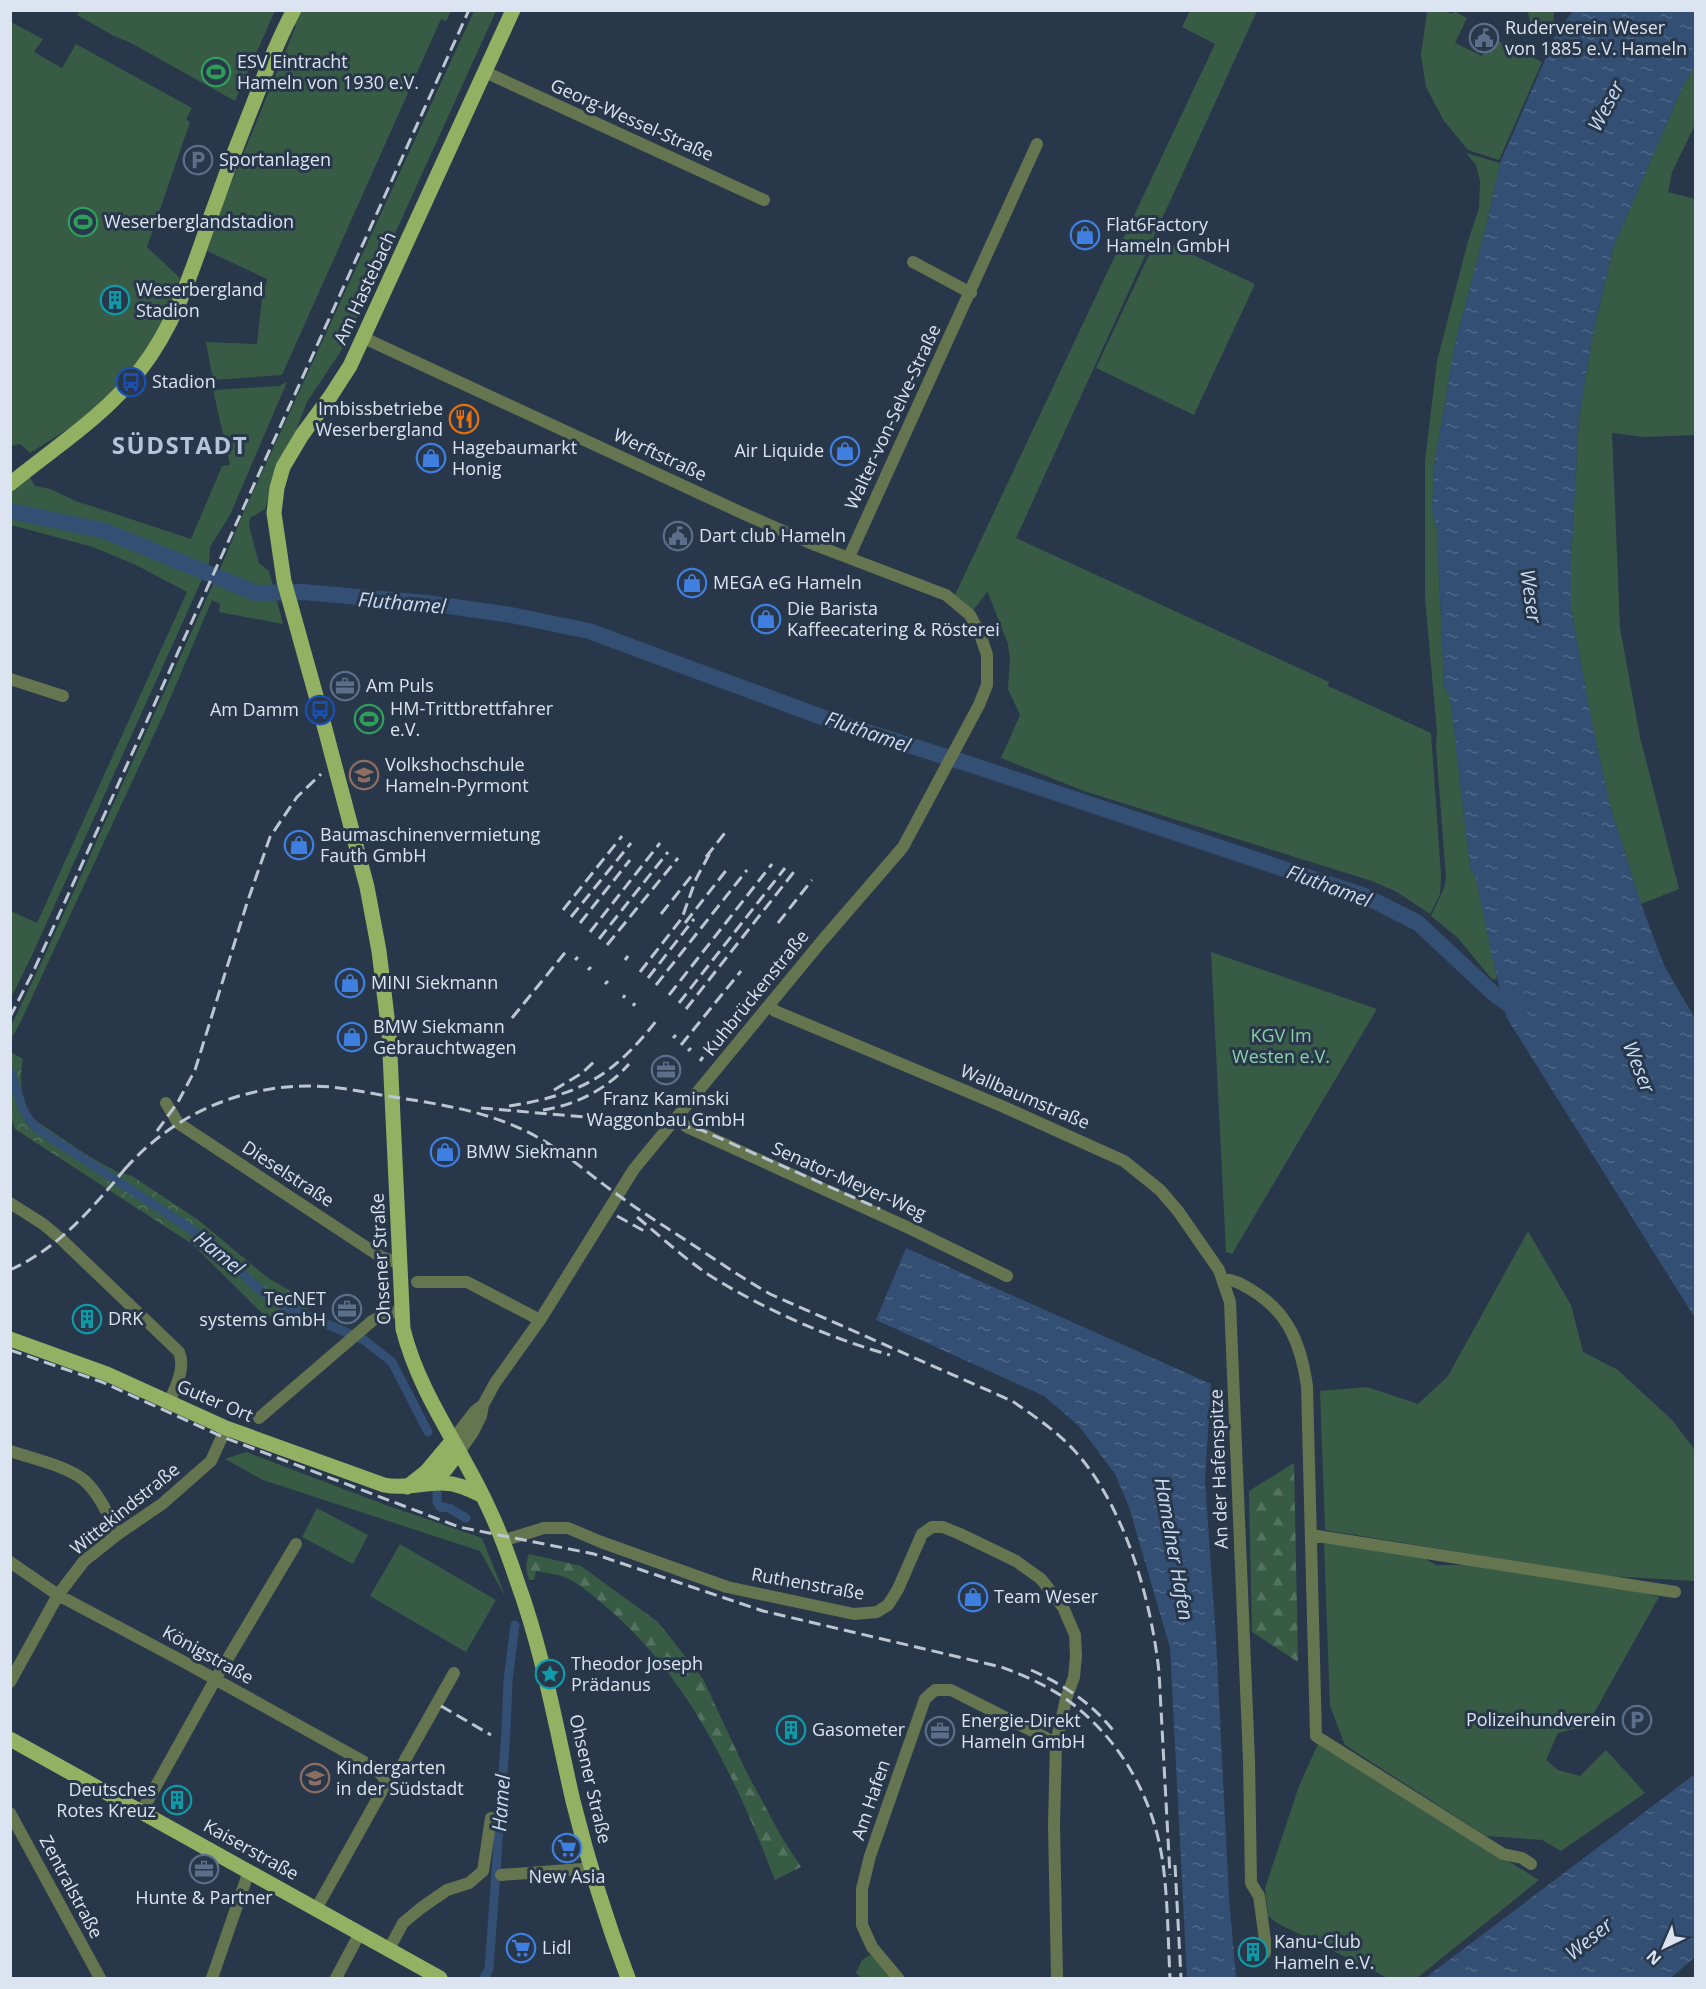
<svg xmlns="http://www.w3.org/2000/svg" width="1706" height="1989" font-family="'Open Sans',sans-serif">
	<defs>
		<pattern id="forest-firs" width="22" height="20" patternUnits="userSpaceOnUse" patternTransform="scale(1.5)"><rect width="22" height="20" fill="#385b45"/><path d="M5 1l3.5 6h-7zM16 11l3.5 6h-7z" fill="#547260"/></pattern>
		<pattern id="park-crowns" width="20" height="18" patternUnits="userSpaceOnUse" patternTransform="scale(1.5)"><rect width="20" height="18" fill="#385b45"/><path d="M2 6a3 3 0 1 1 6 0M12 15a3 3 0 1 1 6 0" fill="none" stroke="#547260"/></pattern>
		<pattern id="water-ripples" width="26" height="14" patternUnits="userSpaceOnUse" patternTransform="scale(1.5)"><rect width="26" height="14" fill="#334f74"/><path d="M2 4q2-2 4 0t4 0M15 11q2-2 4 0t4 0" fill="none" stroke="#506888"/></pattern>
	</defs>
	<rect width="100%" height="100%" fill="#29374a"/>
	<path fill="#385b45" d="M80 11V10L275 11 235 101 131 43 114 36 77 15Z
		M294 11H451L446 21 441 19 282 375 213 380 206 342 257 344 262 298 267 279 207 251 223 203 296 26 288 21Z
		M474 11H496L343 348 307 402 297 428 279 461 265 509 250 518 249 526 259 563 269 571 283 624 219 612 220 604 212 600 164 713 20 1023 11 1039V1026L44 957 220 569 243 514Z
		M1190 11H1257L1016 538 1329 682 1328 686 1431 733 1441 876 1440 894 1430 914 1397 892 1372 881 1084 791 1001 758 1020 715 1008 689 1010 660 1008 644 988 593 989 590 970 614 953 599 1215 44 1182 27Z
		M1427 11H1444L1452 14 1454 11 1467 18 1455 43 1482 56 1492 38 1542 62 1499 160 1468 150 1444 121 1426 87 1421 55Z
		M1528 11H1554L1553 34 1530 24Z
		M11 22 43 39 34 52 62 68 76 44 192 108 186 119 190 122 147 247 180 278 169 313 136 365 98 406 76 424 30 453 20 444 11 446Z
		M1695 65V125L1672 172 1668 192 1695 199V435L1645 437 1612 433 1620 628 1640 737 1679 889 1641 904 1610 806 1592 724 1571 609V561L1579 418 1592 338 1613 248 1682 88Z
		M1466 153 1500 163 1486 227 1455 344 1434 466 1432 511 1437 529 1444 686 1450 697 1470 866 1476 878 1497 977 1495 980 1491 978 1457 937 1431 916 1444 888 1446 878 1436 746 1437 732 1425 598V461L1437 361 1468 241 1479 208 1480 181 1476 165Z
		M1157 238 1255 284 1194 415 1096 368Z
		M287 382 230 515 210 547 209 564 33 953 11 998V911L37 923 187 592 136 565 93 547 11 525V484L26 471 35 486 50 489 76 501 191 539 222 466 230 465 213 390 279 386Z
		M1211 952 1377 1009 1232 1254 1226 1252Z
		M1528 1231 1571 1305 1583 1352 1618 1370 1672 1420 1695 1450V1581L1608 1576 1325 1530 1320 1391 1367 1387 1418 1404 1448 1376Z
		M246 1452 386 1505 482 1538 506 1598 480 1551 263 1480 225 1459Z
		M317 1508 368 1535 353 1564 302 1537Z
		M1324 1543 1422 1557 1436 1565H1468L1639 1591 1659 1597 1585 1729H1574L1558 1733 1546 1760 1558 1770 1580 1776 1606 1750 1645 1793 1561 1851 1542 1840 1486 1836 1345 1745 1330 1706Z
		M400 1544 496 1600 466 1652 370 1596Z
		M1318 1744 1539 1880 1417 1978H1388L1277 1923 1268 1916 1265 1888 1299 1786Z
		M870 1955 873 1957 892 1978H862L856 1973 862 1960Z"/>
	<path fill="url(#forest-firs)" d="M1294 1463 1298 1662 1252 1632 1249 1491Z
		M529 1554 581 1566 658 1622 703 1679 745 1769 781 1836 801 1867 775 1880C737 1782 691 1681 611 1611 597 1599 583 1586 567 1578 557 1574 546 1573 536 1571L534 1580H529C526 1571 525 1564 529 1554Z"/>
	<path fill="url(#park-crowns)" d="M11 1052 23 1059C19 1078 21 1101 32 1118L85 1154 117 1172 132 1176 197 1219 268 1278 313 1304 290 1324 264 1315 192 1244 15 1129 11 1118Z"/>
	<path fill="url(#water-ripples)" d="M1573 11H1695V65L1682 88 1613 248 1592 338 1579 418 1571 561V609L1592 724 1610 806 1641 904 1664 965 1695 1019V1318L1507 1018 1494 966 1476 879 1470 866 1450 697 1444 686 1437 529 1432 511 1434 466 1455 344 1486 227 1500 163 1557 32Z
		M906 1248 1211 1384 1205 1480 1216 1639 1229 1897 1236 1978H1187L1170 1648 1129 1507 1115 1474 1079 1426 1044 1396 876 1320Z
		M1695 1774V1957L1671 1978H1425Z"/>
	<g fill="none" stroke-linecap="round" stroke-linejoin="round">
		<path stroke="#334f74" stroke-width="9" d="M10 1071C21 1096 17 1110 39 1130L182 1223 213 1245 260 1290 280 1304 364 1340 392 1362 428 1432
			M437 1492V1502L440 1507 449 1508 466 1518
			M484 1978 489 1969 506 1731 508 1681 515 1625"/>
		<path stroke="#334f74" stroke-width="16" d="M10 511 105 531 256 593 302 592 427 603 511 615 589 631 835 722 969 764 1365 896 1418 923 1493 993 1519 1012"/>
		<path stroke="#657550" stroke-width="12" d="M485 72 764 200
			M913 262 971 293
			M364 338 742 513 815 545 946 595 970 615 980 634 987 655V685L979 705 903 847 821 942 634 1169 540 1320 495 1383 483 1405 481 1416 473 1432 459 1452
			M849 557 1037 144
			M10 679 63 696
			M769 1005 775 1011 1004 1107 1124 1161 1160 1190 1178 1211 1219 1270 1230 1302 1249 1760 1251 1883 1259 1896 1265 1940V1953
			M166 1103 178 1123 184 1127 381 1257 399 1263
			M677 1118 687 1127 909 1228 1007 1276
			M10 1203 43 1224 61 1239 179 1352C186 1369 175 1387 169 1403
			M1223 1279C1235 1280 1242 1284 1253 1291 1289 1313 1301 1345 1307 1386L1316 1736 1503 1854 1522 1858 1531 1864
			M417 1282H467L540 1320
			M259 1418 372 1321 388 1313 401 1312
			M452 1441 475 1411 483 1405
			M10 1451C33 1459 68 1466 85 1481 100 1495 109 1517 118 1534
			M1311 1535 1675 1592
			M502 1541 544 1528H568L601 1542 727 1587 854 1614 877 1612 888 1605 898 1589 922 1534 932 1527H943L960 1534 1016 1561 1041 1579 1063 1607 1075 1635 1076 1656 1074 1677 1066 1699 1056 1743 1054 1825 1057 1978
			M10 1562 58 1595 186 1663 377 1769 387 1782
			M10 1682 58 1595 84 1561 118 1534 162 1504 211 1461 226 1428
			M142 1811 215 1680 296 1544
			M10 1813 100 1978
			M501 1875 582 1869 590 1865
			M316 1909 387 1782 396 1776 454 1673
			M389 1949 403 1923 421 1908 447 1890 469 1883 483 1871 491 1818
			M212 1978 249 1871
			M336 1978 360 1933
			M898 1978 872 1947 862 1925V1889L870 1856 925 1699 935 1690H951L1056 1743"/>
		<path stroke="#92b163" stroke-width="15" d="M513 10 350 366 330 397 302 435 283 467 277 488 274 513 284 581 320 710 367 887 379 951 389 1033 403 1329C420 1396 461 1447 489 1509 500 1532 509 1557 517 1581 543 1652 556 1727 573 1801 588 1861 606 1920 628 1978
			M10 484C55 447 104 417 140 370 176 324 193 268 212 213 225 176 239 139 254 102 266 71 278 39 294 10
			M10 1339 107 1374 226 1428 384 1485C404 1489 421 1483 441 1483 457 1483 469 1489 483 1496
			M427 1484 445 1470 459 1452
			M407 1487 426 1472 452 1441
			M10 1739 440 1978"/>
		<path stroke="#bcc6d3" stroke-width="3" stroke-dasharray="12 6" stroke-linecap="butt" d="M706 857 728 829
			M563 910 622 836
			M661 914 693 874
			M571 917 631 843
			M580 923 630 860
			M685 923 728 868
			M778 923 812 880
			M590 932 660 843
			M599 939 668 852
			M607 945 678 858
			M575 960 578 957
			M625 960 628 956
			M588 970 591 967
			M640 972 682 918 696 879 711 851
			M648 978 694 919
			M605 984 608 981
			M656 985 747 870
			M669 995 772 864
			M623 998 625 995
			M679 1003 785 868
			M633 1006 635 1003
			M686 1009 797 868
			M10 1017 34 970 469 10
			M512 1018 568 949
			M673 1038 676 1035
			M681 1045 741 971
			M688 1051 691 1048
			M700 1061 703 1057
			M554 1090 582 1073 597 1059
			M509 1106C580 1095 613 1076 657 1020
			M481 1108 678 1125 701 1130 880 1209
			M543 1110C576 1105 607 1089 629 1064
			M157 1131 178 1102 195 1070 247 903 270 837 297 797 321 774
			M125 1169C177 1110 253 1080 331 1087 352 1089 373 1094 394 1097 444 1105 493 1112 537 1137 566 1153 591 1176 618 1195 641 1212 666 1227 690 1243 716 1260 742 1278 770 1294L1012 1401C1033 1415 1055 1430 1073 1449 1124 1504 1151 1598 1159 1672L1170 1875
			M617 1216 646 1232
			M637 1217C661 1237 684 1258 709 1275 763 1309 829 1338 890 1355
			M10 1270C61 1247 95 1205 130 1163
			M10 1350 102 1382 223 1437 459 1527 594 1554 763 1611 1001 1667C1023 1675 1046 1685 1066 1699 1120 1738 1154 1798 1163 1864 1168 1902 1168 1941 1170 1978
			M1031 1670C1066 1686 1092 1703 1116 1734
			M441 1706 491 1735
			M1175 1865 1181 1978"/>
	</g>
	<defs>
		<g id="civic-ring" transform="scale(1.5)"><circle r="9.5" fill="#29374a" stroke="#5c6f8a" stroke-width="1.5"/><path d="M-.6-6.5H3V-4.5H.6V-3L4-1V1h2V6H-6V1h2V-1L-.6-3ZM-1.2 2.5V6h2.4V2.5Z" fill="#5c6f8a"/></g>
		<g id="stadium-ring" transform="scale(1.5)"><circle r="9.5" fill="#29374a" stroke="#2e9e5b" stroke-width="1.5"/><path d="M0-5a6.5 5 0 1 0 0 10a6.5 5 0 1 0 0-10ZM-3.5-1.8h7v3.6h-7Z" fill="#2e9e5b"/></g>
		<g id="parking-ring" transform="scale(1.5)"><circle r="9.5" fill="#29374a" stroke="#5c6f8a" stroke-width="1.5"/><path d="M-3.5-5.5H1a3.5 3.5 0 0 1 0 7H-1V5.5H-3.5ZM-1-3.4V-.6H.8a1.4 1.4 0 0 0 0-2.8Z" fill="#5c6f8a"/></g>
		<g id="shop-ring" transform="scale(1.5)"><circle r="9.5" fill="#29374a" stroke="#3f7fe0" stroke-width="1.5"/><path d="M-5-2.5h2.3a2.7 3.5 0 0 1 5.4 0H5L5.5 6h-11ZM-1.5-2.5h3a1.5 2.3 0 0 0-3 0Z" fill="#3f7fe0"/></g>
		<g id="building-ring" transform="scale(1.5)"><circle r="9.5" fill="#29374a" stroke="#0f9aa8" stroke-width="1.5"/><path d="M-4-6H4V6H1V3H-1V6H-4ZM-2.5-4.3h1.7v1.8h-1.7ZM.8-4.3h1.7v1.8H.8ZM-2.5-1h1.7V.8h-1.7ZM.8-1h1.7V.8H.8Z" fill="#0f9aa8"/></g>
		<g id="bus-ring" transform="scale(1.5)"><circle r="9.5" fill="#29374a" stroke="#1a4fb4" stroke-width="1.5"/><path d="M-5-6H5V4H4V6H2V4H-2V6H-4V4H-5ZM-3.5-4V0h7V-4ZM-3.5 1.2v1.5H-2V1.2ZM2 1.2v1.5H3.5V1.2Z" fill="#1a4fb4"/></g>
		<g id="restaurant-ring" transform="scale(1.5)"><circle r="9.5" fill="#29374a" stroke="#e8710a" stroke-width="1.5"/><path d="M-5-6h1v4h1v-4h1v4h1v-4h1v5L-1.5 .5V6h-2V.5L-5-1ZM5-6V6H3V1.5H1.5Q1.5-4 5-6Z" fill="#e8710a"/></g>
		<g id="office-ring" transform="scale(1.5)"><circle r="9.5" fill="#29374a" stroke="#5c6f8a" stroke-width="1.5"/><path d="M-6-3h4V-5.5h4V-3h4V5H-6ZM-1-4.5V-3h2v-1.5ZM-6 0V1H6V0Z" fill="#5c6f8a"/></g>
		<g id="university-ring" transform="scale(1.5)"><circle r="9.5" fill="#29374a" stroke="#8d6e63" stroke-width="1.5"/><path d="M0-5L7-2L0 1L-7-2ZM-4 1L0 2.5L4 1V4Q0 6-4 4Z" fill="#8d6e63"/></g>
		<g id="sight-ring" transform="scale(1.5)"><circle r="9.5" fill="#29374a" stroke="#0f9aa8" stroke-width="1.5"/><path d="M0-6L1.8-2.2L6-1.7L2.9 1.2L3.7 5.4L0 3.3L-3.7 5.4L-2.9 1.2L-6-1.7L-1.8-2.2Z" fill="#0f9aa8"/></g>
		<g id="school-ring" transform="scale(1.5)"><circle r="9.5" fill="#29374a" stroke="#8d6e63" stroke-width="1.5"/><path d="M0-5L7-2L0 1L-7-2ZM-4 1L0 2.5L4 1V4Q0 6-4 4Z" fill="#8d6e63"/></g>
		<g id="supermarket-ring" transform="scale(1.5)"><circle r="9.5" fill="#29374a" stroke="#3f7fe0" stroke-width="1.5"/><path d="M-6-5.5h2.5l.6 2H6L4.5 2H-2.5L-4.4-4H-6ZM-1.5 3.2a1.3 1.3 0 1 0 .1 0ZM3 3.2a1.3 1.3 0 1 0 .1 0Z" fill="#3f7fe0"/></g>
	</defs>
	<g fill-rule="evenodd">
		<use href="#civic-ring" x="1484" y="38"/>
		<use href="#stadium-ring" x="216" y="72"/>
		<use href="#parking-ring" x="198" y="160"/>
		<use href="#stadium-ring" x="83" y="222"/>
		<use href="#shop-ring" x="1085" y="235"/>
		<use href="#building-ring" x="115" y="300"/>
		<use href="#bus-ring" x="131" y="382"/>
		<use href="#restaurant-ring" x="464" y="419"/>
		<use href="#shop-ring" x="845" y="451"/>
		<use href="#shop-ring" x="431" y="458"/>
		<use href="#civic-ring" x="678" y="536"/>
		<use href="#shop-ring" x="692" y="583"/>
		<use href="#shop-ring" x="766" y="619"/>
		<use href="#office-ring" x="345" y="686"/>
		<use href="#bus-ring" x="320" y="710"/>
		<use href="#stadium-ring" x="369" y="719"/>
		<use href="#university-ring" x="364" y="775"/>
		<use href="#shop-ring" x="299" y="845"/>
		<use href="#shop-ring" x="350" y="983"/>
		<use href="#shop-ring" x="352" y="1037"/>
		<use href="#office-ring" x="666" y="1070"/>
		<use href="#shop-ring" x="445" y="1152"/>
		<use href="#office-ring" x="347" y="1309"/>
		<use href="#building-ring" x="87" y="1319"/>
		<use href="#shop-ring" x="973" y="1597"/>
		<use href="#sight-ring" x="550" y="1674"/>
		<use href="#parking-ring" x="1637" y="1720"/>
		<use href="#building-ring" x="791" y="1730"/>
		<use href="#office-ring" x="940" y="1731"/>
		<use href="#school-ring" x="315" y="1778"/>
		<use href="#building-ring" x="177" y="1800"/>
		<use href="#supermarket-ring" x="567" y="1848"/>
		<use href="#office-ring" x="204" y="1869"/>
		<use href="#supermarket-ring" x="521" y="1948"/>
		<use href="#building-ring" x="1253" y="1952"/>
	</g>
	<g text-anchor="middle" stroke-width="6" stroke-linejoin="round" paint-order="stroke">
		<g font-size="18" fill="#dbe4f0" stroke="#29374a" text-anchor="start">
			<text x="1505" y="34">Ruderverein Weser<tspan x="1505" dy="21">von 1885 e.V. Hameln</tspan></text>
			<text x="237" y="68">ESV Eintracht<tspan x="237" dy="21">Hameln von 1930 e.V.</tspan></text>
			<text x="219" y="166">Sportanlagen</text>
			<text x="104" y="228">Weserberglandstadion</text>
			<text x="1106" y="231">Flat6Factory<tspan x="1106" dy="21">Hameln GmbH</tspan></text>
			<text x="136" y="296">Weserbergland<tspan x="136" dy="21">Stadion</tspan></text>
			<text x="152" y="388">Stadion</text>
			<text x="443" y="415" text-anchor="end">Imbissbetriebe<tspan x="443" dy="21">Weserbergland</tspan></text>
			<text x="452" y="454">Hagebaumarkt<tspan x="452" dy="21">Honig</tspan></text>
			<text x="824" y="457" text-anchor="end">Air Liquide</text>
			<text x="699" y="542">Dart club Hameln</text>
			<text x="713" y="589">MEGA eG Hameln</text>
			<text x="787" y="615">Die Barista<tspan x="787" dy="21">Kaffeecatering &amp; Rösterei</tspan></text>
			<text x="366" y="692">Am Puls</text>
			<text x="390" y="715">HM-Trittbrettfahrer<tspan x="390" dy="21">e.V.</tspan></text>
			<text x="299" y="716" text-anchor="end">Am Damm</text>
			<text x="385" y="771">Volkshochschule<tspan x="385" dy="21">Hameln-Pyrmont</tspan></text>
			<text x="320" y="841">Baumaschinenvermietung<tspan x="320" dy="21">Fauth GmbH</tspan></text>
			<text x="371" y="989">MINI Siekmann</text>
			<text x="373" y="1033">BMW Siekmann<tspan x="373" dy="21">Gebrauchtwagen</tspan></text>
			<text x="666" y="1105" text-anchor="middle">Franz Kaminski<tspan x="666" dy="21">Waggonbau GmbH</tspan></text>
			<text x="466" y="1158">BMW Siekmann</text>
			<text x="326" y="1305" text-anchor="end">TecNET<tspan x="326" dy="21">systems GmbH</tspan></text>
			<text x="108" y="1325">DRK</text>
			<text x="994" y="1603">Team Weser</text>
			<text x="571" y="1670">Theodor Joseph<tspan x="571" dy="21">Prädanus</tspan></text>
			<text x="1616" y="1726" text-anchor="end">Polizeihundverein</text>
			<text x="961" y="1727">Energie-Direkt<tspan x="961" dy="21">Hameln GmbH</tspan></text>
			<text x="812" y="1736">Gasometer</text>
			<text x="336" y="1774">Kindergarten<tspan x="336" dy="21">in der Südstadt</tspan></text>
			<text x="156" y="1796" text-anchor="end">Deutsches<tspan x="156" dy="21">Rotes Kreuz</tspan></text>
			<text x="567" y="1883" text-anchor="middle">New Asia</text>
			<text x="204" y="1904" text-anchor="middle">Hunte &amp; Partner</text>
			<text x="1274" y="1948">Kanu-Club<tspan x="1274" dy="21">Hameln e.V.</tspan></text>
			<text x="542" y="1954">Lidl</text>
		</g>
		<g font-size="18" fill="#dbe4f0" stroke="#29374a">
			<text transform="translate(632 120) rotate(24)" y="6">Georg-Wessel-Straße</text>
			<text transform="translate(365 288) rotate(-65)" y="6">Am Hastebach</text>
			<text transform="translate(893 417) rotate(-65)" y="6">Walter-von-Selve-Straße</text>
			<text transform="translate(660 455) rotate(25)" y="6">Werftstraße</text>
			<text transform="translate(756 993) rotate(-51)" y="6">Kuhbrückenstraße</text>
			<text transform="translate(1025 1097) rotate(23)" y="6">Wallbaumstraße</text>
			<text transform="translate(288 1174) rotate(33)" y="6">Dieselstraße</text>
			<text transform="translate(849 1181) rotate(24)" y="6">Senator-Meyer-Weg</text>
			<text transform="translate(381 1259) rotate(-93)" y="6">Ohsener Straße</text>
			<text transform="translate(215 1401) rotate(23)" y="6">Guter Ort</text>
			<text transform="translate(1219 1469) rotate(-92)" y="6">An der Hafenspitze</text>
			<text transform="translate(125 1509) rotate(-39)" y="6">Wittekindstraße</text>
			<text transform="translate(808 1584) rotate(10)" y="6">Ruthenstraße</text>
			<text transform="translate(208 1655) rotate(29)" y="6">Königstraße</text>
			<text transform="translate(590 1779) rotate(77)" y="6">Ohsener Straße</text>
			<text transform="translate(871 1800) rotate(-71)" y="6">Am Hafen</text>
			<text transform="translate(251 1850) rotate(29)" y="6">Kaiserstraße</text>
			<text transform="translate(71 1887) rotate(62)" y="6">Zentralstraße</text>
		</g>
		<g font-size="18" fill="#88d2a3" stroke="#29374a">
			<text x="1281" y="1042">KGV Im<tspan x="1281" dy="21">Westen e.V.</tspan></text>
		</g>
		<g font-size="20" font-style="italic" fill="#c8dbf4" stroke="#29374a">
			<text transform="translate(1606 106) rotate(-62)" y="7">Weser</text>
			<text transform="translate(1531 596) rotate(82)" y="7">Weser</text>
			<text transform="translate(402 603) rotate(5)" y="7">Fluthamel</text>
			<text transform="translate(868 732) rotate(19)" y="7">Fluthamel</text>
			<text transform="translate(1329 886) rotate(20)" y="7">Fluthamel</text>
			<text transform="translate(1639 1067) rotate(68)" y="7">Weser</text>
			<text transform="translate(219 1253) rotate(39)" y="7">Hamel</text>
			<text transform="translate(1174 1549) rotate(80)" y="7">Hamelner Hafen</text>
			<text transform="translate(501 1803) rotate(-86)" y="7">Hamel</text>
			<text transform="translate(1589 1939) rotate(-39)" y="7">Weser</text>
		</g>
		<g font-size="24" font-weight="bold" letter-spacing="1.5" fill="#b3c4db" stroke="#29374a">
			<text x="180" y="454">SÜDSTADT</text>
		</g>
	</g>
	<rect width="1706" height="1989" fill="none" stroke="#dbe4f0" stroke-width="24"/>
	<g transform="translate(1664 1947) rotate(224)" stroke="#29374a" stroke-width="4.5" paint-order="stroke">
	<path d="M0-4.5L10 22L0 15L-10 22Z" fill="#dbe4f0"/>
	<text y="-9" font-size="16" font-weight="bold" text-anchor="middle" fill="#dbe4f0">N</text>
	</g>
</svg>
